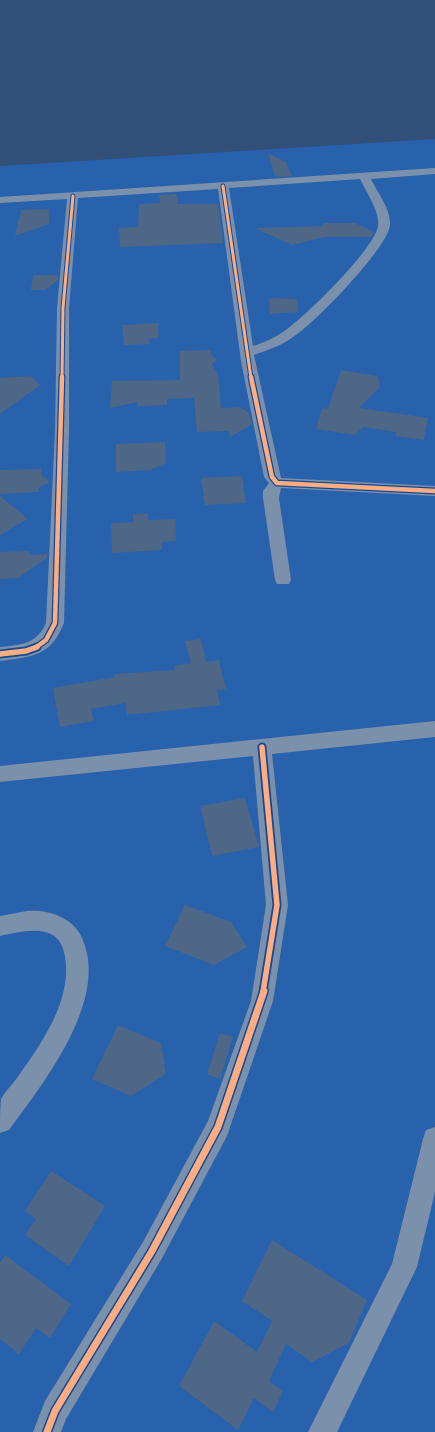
<svg xmlns="http://www.w3.org/2000/svg" width="435" height="1432" font-family="Arial,sans-serif">
	<rect width="100%" height="100%" fill="#314f78"/>
	<path fill="#2861ac" d="M435 139V1432H0V166Z"/>
	<path fill="#4f6787" d="M268 153 286 162 292 176 275 177Z
		M177 194 178 204H218L223 243 120 247 119 228 138 227 139 204 160 203 159 195Z
		M49 209V224L15 236 21 210Z
		M323 223H355L374 232 371 237H325L292 245 255 228 323 226Z
		M33 275H58V280L45 290H31Z
		M269 298 297 299 298 312 270 314Z
		M158 323 159 338H149L150 344 124 345 122 325Z
		M211 350V355L217 359 212 364 218 375 221 408 240 407 249 413 252 424 230 437 229 431 197 432 194 398 167 399V405L137 406V402L110 408 112 381 180 380V351Z
		M341 370 378 376 380 387 359 408 428 418 424 440 395 436 396 432 363 427 355 435 316 429 322 408 328 409Z
		M31 376 40 385 0 414V378Z
		M165 442 166 463 150 470 116 472V444Z
		M41 469V474L50 482 39 487V492L0 494V470Z
		M242 476 246 503 205 505 201 478Z
		M0 496 28 519 0 535Z
		M148 513V520L175 519 176 541 161 542 162 550 112 553 111 523 133 522V514Z
		M30 551 29 555 47 554V558L18 578 0 579V552Z
		M201 639 206 662 219 660 226 689 217 690 220 705 127 715 126 703 91 709 94 721 60 727 53 688 115 677V674L175 670 174 666 191 663 185 641Z
		M245 798 259 847 212 856 200 806Z
		M185 905 231 922 247 947 214 965 165 946Z
		M118 1025 161 1043 166 1074 131 1096 92 1079Z
		M220 1033 233 1037 220 1079 207 1074Z
		M51 1171 105 1206 69 1266 25 1235 36 1219 25 1211Z
		M272 1240 367 1300 349 1343 312 1362 286 1344 269 1381 283 1391 273 1412 254 1398 238 1430 179 1386 214 1321 257 1352 272 1321 242 1301Z
		M5 1255 71 1304 50 1338 36 1328 19 1354 0 1339V1263Z"/>
	<g fill="none" stroke-linecap="round" stroke-linejoin="round">
		<path fill="#7b90ab" fill-rule="evenodd" d="M435 168V174L371 179C377 192 391 209 390 225 388 248 316 321 296 335 283 345 268 350 254 355L281 478 435 486V496L281 488 279 498 291 580 289 584H277L275 580 263 498V491L269 483 264 477 241 361 218 189 78 198 69 308V430L64 623C51 656 32 657 0 661V647C21 645 37 644 46 623L55 430 57 308 67 199 0 203V197ZM360 179C366 192 380 211 378 226 375 248 307 315 287 329 277 337 265 342 253 346L229 188Z
			M435 721V737L272 754 288 905 273 1001 227 1136 161 1260 66 1419 61 1432H33L45 1401 143 1242 208 1121 251 1001 266 905 253 756 0 782V766Z
			M27 911C46 909 70 916 80 934 113 996 44 1082 9 1130L0 1133C0 1124 0 1107 1 1099 6 1090 14 1083 19 1075 43 1041 72 1000 65 957 60 921 25 931 0 936V916Z
			M435 1127V1192L417 1267 337 1432H308L392 1264 423 1139 426 1130Z"/>
		<g stroke="#144a95" stroke-width="5">
			<path id="cycleway-far3" d="M223 186 251 378
				M62 378 63 308 73 196"/>
		</g>
		<g stroke="#144a95" stroke-width="7">
			<path id="cycleway-far2" d="M251 377 272 477 277 483 435 491
				M35 648 46 640 55 623 62 377"/>
		</g>
		<g stroke="#144a95" stroke-width="9">
			<path id="cycleway-far1" d="M0 654 26 651 37 647
				M262 747 277 905 263 992"/>
		</g>
		<g stroke="#144a95" stroke-width="10">
			<path id="cycleway" d="M47 1432 55 1411 152 1251 218 1127 264 991"/>
		</g>
		<use href="#cycleway-far3" stroke="#ffac80" stroke-width="3"/>
		<use href="#cycleway-far2" stroke="#ffac80" stroke-width="4.5"/>
		<use href="#cycleway-far1" stroke="#ffac80" stroke-width="5.5"/>
		<use href="#cycleway" stroke="#ffac80" stroke-width="7"/>
	</g>
</svg>
